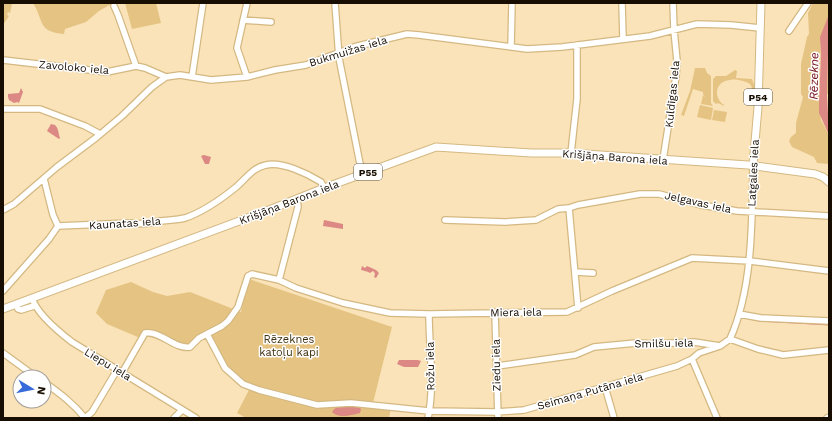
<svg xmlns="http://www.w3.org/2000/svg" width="832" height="421" font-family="'Work Sans',sans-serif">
	<rect width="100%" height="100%" fill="#fae3b8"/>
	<path fill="#e5c483" d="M3 3H14L12 4 10 13 8 12 7 15 9 16 3 25Z
		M33 3H113L99 11 86 22 65 29 64 34C37 32 44 20 33 3Z
		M125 3H156L161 23 132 29Z
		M813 3H829V14L821 38 819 103 821 120 829 135V164L817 163 814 157 792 147 789 141 791 137 796 133V123L803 97 801 94V64L807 37 809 34 808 13Z
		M829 43V94H827L828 49Z
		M695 68H705L707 73 711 76V103L713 106 701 104 703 95 706 98 703 94V92L693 89 684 116 681 115 690 91Z
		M735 70 737 71 736 78 752 79 755 87V92L752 91C752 84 750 83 743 81 739 80 735 79 730 80 716 81 712 96 724 105V106L718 103 716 104 713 101V79L716 76H726Z
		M700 105 713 108 711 120 697 117Z
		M714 110 727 112 725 122 712 120Z
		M249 279 392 327 373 403 325 404 308 401 246 384 224 366 210 340 203 334 187 346 149 330 144 331 140 338 107 324 96 313 106 290 131 282 153 292 167 296 190 292 241 312Z
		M249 390 318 407 352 405 391 408 389 418H246L237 413Z"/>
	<path fill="#dc8884" d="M829 14 827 94 829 135 819 113V103L821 54 820 37Z
		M21 88 23 92 19 103 17 102 14 103 9 100 8 97V94L19 93Z
		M51 124 55 125C59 129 58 133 60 138L59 139 47 131Z
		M204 155 211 157 209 164H205L201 156Z
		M324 220 343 224V229L323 226Z
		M362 266 365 268 367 266 376 270 379 273 376 278 374 277 375 274 374 272 373 271 370 273C367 271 364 271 361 270Z
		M399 360H418L421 361 418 367H404L397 364Z
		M358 406 361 409 360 413C352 415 338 419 332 412 336 404 349 406 358 406Z"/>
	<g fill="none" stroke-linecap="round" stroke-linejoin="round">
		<path stroke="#dc8884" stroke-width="1" d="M745 318 759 321 829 325"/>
		<g stroke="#d4b882" stroke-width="8">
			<path id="minor" d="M247 3 237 48 247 77
				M335 3 339 58 362 174
				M622 3 623 39
				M114 6 118 15 136 66
				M243 20 271 22
				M789 31 808 3
				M511 47 512 3
				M3 60 107 72 136 66 145 68 166 77
				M192 77 203 3
				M3 109H40L85 126 100 134
				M571 153 577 99V45
				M663 160 676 76 677 61 674 30 673 3
				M44 179 53 215 58 226
				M297 199 298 207 279 280 296 288 343 303 390 313 429 314 567 312 612 291 692 258 750 261 829 271
				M3 210 14 204 57 167 97 137 122 116 152 87 166 77 180 75 211 80 247 77 275 70 306 65 354 47 374 42 407 34 419 35 527 49 562 47 650 36 697 24 731 25 760 28
				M445 220 505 222 536 220 558 209 569 208
				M575 272 593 273
				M3 291 49 239 58 226 130 223C140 225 150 223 160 221 168 220 177 220 185 218 203 212 220 200 235 188 245 180 253 167 266 165 282 161 308 174 321 182L324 188
				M32 298C37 314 59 332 72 342L196 418
				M16 305 18 309 21 310 34 306
				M578 308 569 208 578 205 640 194H659L701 205 737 211 829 216
				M495 312 498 418
				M739 314 761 318 829 321
				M207 334 225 368 243 384 259 390 317 405 351 403 429 411 497 412 524 410 677 366 692 359 699 353 720 346
				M730 339C753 288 752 221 753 165
				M3 353 36 377
				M692 359 717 418
				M497 366 575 355 594 347 636 343 655 344 694 342 720 346 730 339 758 349 783 355 829 350
				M122 373 145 333C159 330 176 350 190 347L199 338 222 326 228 321 238 307 248 276 252 274 279 280
				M44 382C59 393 73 403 85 418
				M605 387 614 418
				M85 418 92 412 117 370
				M174 418 182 410
				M428 418C435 385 429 348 429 314
				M827 418 829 417"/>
		</g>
		<g stroke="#d4b882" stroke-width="9">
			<path id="major" d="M753 165 758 107 761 3
				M3 309 274 208 324 188 436 147 531 153H571L748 165 815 174 823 177 829 182"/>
		</g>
		<use href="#minor" stroke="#fff" stroke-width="5.5"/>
		<use href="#major" stroke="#fff" stroke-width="7"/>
	</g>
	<g text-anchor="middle" stroke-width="3" stroke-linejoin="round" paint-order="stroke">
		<g fill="#fff" stroke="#5d564c" stroke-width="1">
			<rect x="744" y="89" width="28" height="16" rx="3"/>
			<rect x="354" y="164" width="28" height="16" rx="3"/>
		</g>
		<g font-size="10" font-weight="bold" fill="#170d00">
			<text x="758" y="101">P54</text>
			<text x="368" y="176">P55</text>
		</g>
		<g font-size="11" fill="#170d00" stroke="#fff">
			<text transform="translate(348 51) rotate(-17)" y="4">Bukmuižas iela</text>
			<text transform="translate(74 67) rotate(5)" y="4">Zavoloko iela</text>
			<text transform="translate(672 94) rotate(-84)" y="4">Kuldīgas iela</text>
			<text transform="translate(615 157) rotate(4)" y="4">Krišjāņa Barona iela</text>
			<text transform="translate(753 173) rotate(-87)" y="4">Latgales iela</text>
			<text transform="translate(289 202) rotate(-21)" y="4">Krišjāņa Barona iela</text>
			<text transform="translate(698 202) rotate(12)" y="4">Jelgavas iela</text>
			<text transform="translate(125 223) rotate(-4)" y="4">Kaunatas iela</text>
			<text transform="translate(516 312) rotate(-1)" y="4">Miera iela</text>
			<text transform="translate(664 343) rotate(-1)" y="4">Smilšu iela</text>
			<text transform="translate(108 364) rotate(31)" y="4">Liepu iela</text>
			<text transform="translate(496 365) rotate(-91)" y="4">Ziedu iela</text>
			<text transform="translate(430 366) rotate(-91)" y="4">Rožu iela</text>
			<text transform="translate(590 391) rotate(-16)" y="4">Seimaņa Putāna iela</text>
		</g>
		<g font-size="11" fill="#423211" stroke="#fff">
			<text x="289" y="343">Rēzeknes<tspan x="289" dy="13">katoļu kapi</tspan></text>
		</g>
		<g font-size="12" font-style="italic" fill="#75101a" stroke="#fff">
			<text transform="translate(814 76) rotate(-89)" y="4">Rēzekne</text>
		</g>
	</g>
	<rect width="832" height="421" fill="none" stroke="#170d00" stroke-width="8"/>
	<g transform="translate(32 389) rotate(100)"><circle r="19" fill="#ffffff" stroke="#a29e99"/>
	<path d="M0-3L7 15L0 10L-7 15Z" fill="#376bda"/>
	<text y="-6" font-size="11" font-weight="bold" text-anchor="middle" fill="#170d00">N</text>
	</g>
</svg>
